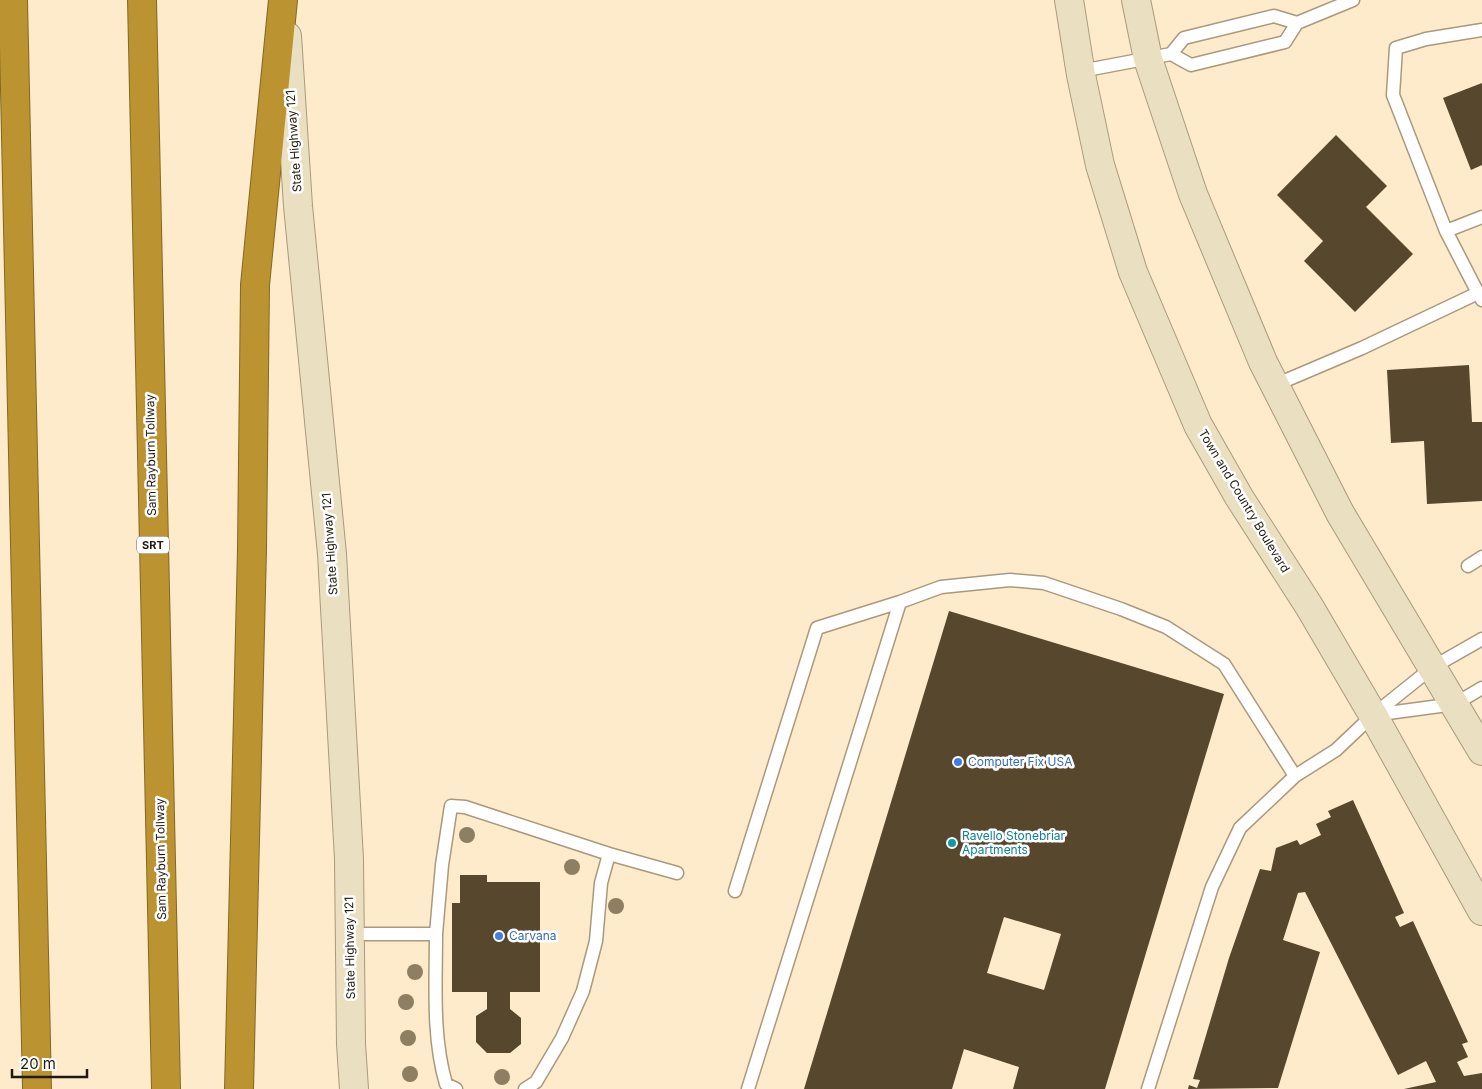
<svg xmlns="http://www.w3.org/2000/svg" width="1482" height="1089" font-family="Inter,sans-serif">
	<rect width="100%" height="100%" fill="#fdebcc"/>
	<path fill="#57472d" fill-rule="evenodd" d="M1482 83V165L1471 170 1443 98Z
		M1336 135 1387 186 1366 207 1413 254 1355 312 1304 261 1323 241 1277 195Z
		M1469 365 1472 422H1482V501L1427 504 1424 441 1391 443 1387 370Z
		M949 611 1224 694 1105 1089H1013L1019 1067 964 1049 952 1089H804ZM1004 917 1061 934 1044 990 987 973Z
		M1353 800 1404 913 1395 917 1400 927 1413 921 1468 1042 1462 1044 1468 1057 1457 1062 1464 1076 1482 1073V1089H1404L1436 1082 1426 1061 1398 1075 1305 892 1298 893 1283 940 1320 952 1278 1088 1188 1089 1189 1085 1197 1088 1200 1080 1193 1079 1229 958 1260 869 1271 871 1276 848 1297 840 1300 845 1321 835 1316 824 1331 817 1328 811Z
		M460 875H487V882H540V992H510V1009L521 1018V1044L510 1053H487L476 1042V1016L487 1009V992H452V903H460Z"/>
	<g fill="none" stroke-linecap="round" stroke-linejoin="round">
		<g stroke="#aa997c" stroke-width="15">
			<path id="lane" d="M1171 54 1191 65 1285 42 1297 23 1353 0
				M1081 71 1171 54 1184 38 1274 16 1297 23
				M1446 231 1482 217
				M1478 293 1446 231 1393 95 1396 48 1426 39 1482 30
				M1275 385 1362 348 1478 293 1482 300
				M1468 566 1482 557
				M1373 715 1455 704 1482 688
				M735 891 817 628 900 602 941 587 1010 580 1044 583 1121 609 1166 627 1224 664 1295 776
				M350 934H436C436 984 432 1036 446 1084L456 1089
				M436 934 442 865 451 806 465 807 609 854
				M525 1089 536 1082 562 1038 583 991 596 941 601 883 609 854 677 873
				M748 1089 900 602
				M1148 1089 1212 887 1240 828 1295 776 1336 750 1373 715 1433 667 1482 639"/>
		</g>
		<g stroke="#aa997c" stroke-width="30">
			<path id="secondary" d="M1069 0 1081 75 1100 165 1133 272 1198 425 1239 497 1309 606 1373 715 1482 911
				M1136 0 1148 59 1193 194 1263 362 1340 513 1482 751
				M287 36 298 206 332 554 349 859 351 1044 354 1089"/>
		</g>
		<g stroke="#856825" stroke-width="30">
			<path id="highway" d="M13 0 37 1089
				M142 0 166 1089
				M239 1089 252 549 255 285 283 0"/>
		</g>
		<use href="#lane" stroke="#fff" stroke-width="12"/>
		<use href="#secondary" stroke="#ebdfc1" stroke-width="28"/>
		<use href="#highway" stroke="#bb9331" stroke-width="28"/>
	</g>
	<g fill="#8f7f62">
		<circle cx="467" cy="835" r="8"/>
		<circle cx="572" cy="867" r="8"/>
		<circle cx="616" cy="906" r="8"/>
		<circle cx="415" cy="972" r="8"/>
		<circle cx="406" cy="1002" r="8"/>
		<circle cx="408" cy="1038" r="8"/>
		<circle cx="410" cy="1074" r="8"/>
		<circle cx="502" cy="1077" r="8"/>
	</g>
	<g fill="#3f7fe0" stroke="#fff" stroke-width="2">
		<circle cx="958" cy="762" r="5"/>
		<circle cx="499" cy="936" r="5"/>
	</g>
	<circle fill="#0f9aa8" stroke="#fff" stroke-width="2" cx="952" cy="843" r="5"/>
	<g text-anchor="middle" stroke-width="5" stroke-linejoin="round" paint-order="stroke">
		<rect fill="#fff" stroke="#635e56" stroke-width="1" x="137" y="536.5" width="32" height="17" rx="4"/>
		<g font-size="11" font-weight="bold" fill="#20190e">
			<text x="153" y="549">SRT</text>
		</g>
		<g font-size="12" fill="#20190e" stroke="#fff">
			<text transform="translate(294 141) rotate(-94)" y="4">State Highway 121</text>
			<text transform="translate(151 455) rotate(-91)" y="4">Sam Rayburn Tollway</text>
			<text transform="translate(1244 501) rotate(59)" y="4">Town and Country Boulevard</text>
			<text transform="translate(330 544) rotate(-94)" y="4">State Highway 121</text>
			<text transform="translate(161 859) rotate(-91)" y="4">Sam Rayburn Tollway</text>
			<text transform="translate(350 948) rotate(-91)" y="4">State Highway 121</text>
		</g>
		<g font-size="12" fill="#366cbe" stroke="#fff" text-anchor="start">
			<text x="968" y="766">Computer Fix USA</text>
			<text x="509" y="940">Carvana</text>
		</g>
		<g font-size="12" fill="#0d838f" stroke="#fff" text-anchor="start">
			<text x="962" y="840">Ravello Stonebriar<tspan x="962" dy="14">Apartments</tspan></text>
		</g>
	</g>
	<path d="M12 1069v8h75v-8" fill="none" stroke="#20190e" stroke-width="2.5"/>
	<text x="20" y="1069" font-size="15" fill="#20190e" stroke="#ffffff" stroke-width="4" paint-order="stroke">20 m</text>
</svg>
